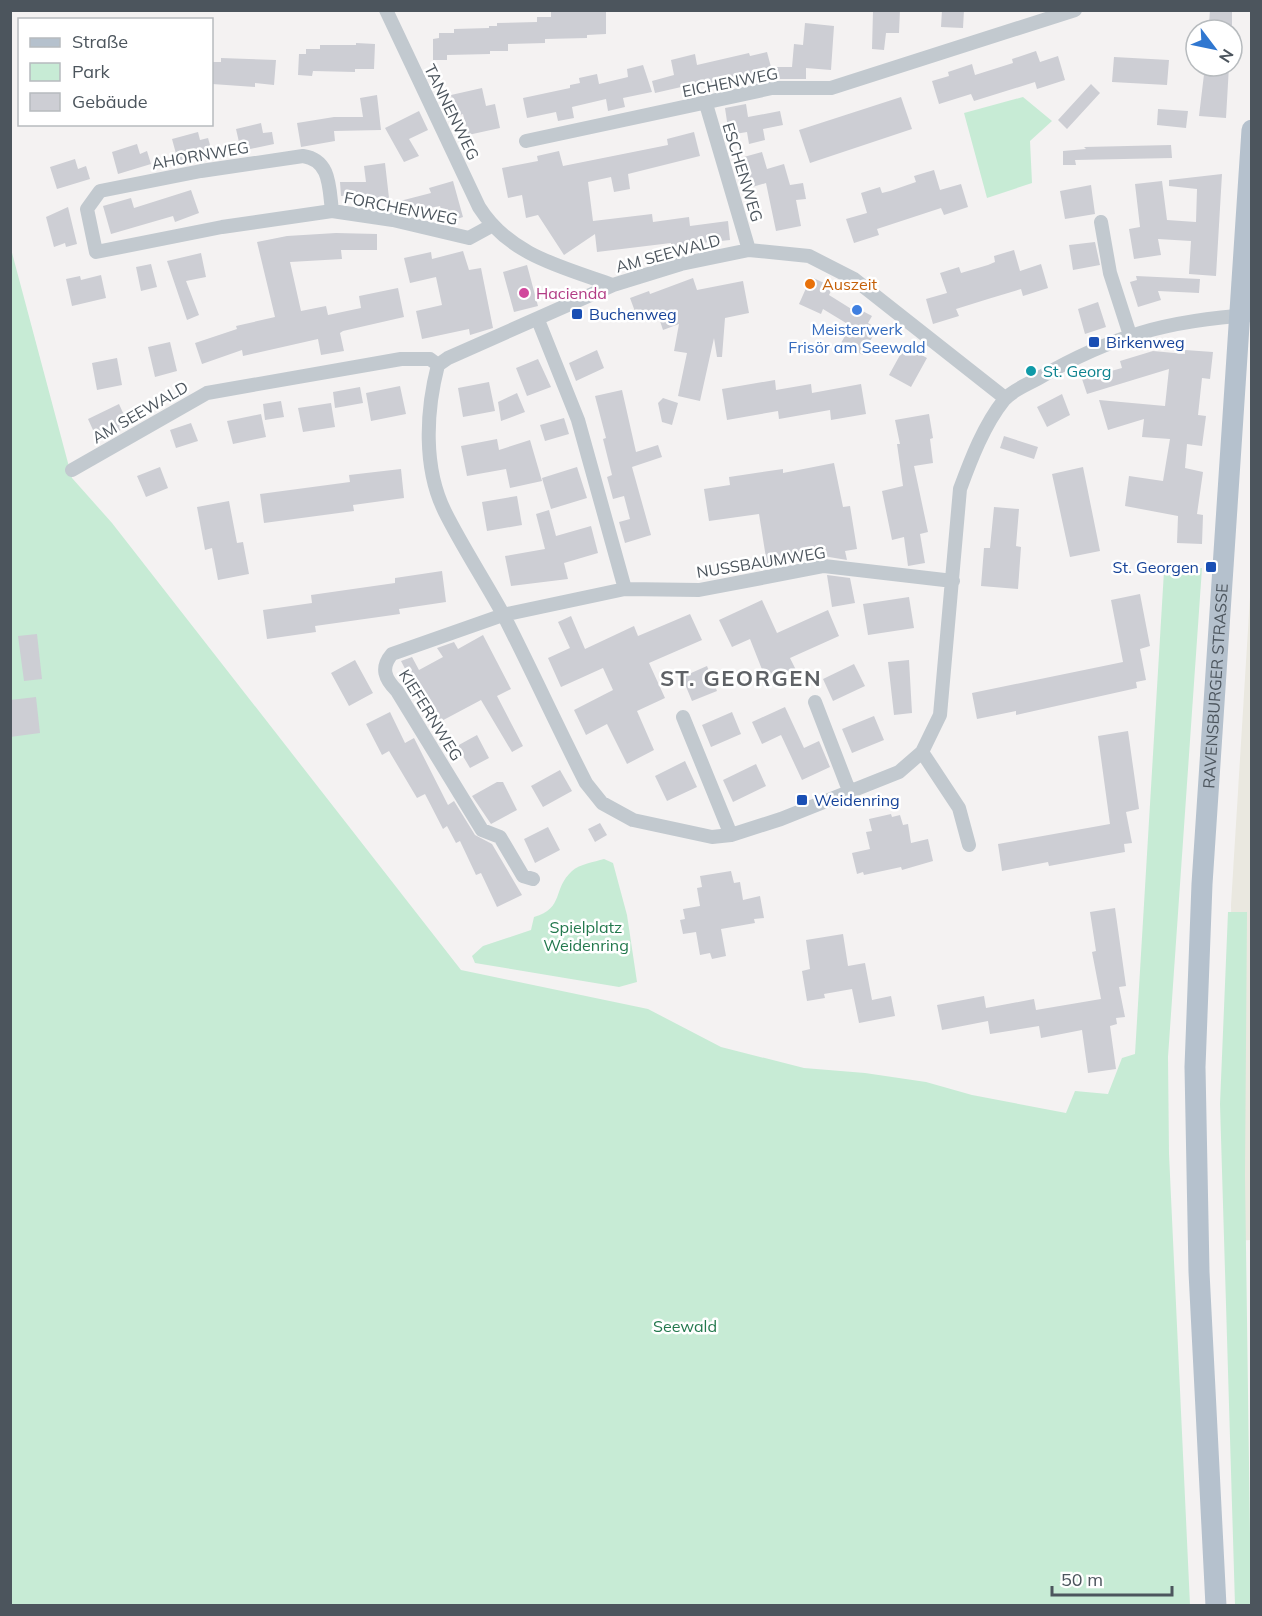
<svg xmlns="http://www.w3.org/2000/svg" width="1262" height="1616" font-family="Mulish,sans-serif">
	<rect width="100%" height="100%" fill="#f4f2f2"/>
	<path fill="#eae8e0" d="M1251 581V1240L1236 1241 1231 905Z"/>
	<path fill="#c7ebd5" d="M1023 97 1052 121 1030 141 1032 183 987 198 964 113Z
		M11 249 72 478 112 523 461 970 648 1009 721 1047 804 1068 865 1073 926 1082 972 1095 1066 1113 1075 1091 1108 1094 1122 1058 1135 1054 1164 571 1202 568 1168 1057 1169 1154 1190 1605H11Z
		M604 859 613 863 627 915 637 982 619 987 475 963 472 956 483 946 531 930 534 917C565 908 552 889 572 871 580 864 594 862 604 859Z
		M1228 912H1247L1245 1176 1251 1606 1235 1605 1220 1104Z"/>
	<path fill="#cdced4" d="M606 10V34L587 35V38L545 39V43L508 44V51H490V54L447 55V60H433V39L439 38V33H454V29L489 28V26H497V23L537 22V17H551V12Z
		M876 10H900L899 33H886L884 50 872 49 873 11Z
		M942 10H964L963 28 941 27Z
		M1210 10H1232V25L1209 24Z
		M805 23 834 26 831 70 806 68V79H772L756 82 754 74 704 86 703 82 655 93 652 81 674 75 671 60 695 54 697 65 749 53 750 56 767 52 771 67H792L794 44 803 45Z
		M356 43 375 44 374 69H355V72L313 71 312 76 298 75 299 54H306V49H320V45H356Z
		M1036 51 1040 62 1058 56 1065 80 1037 89 1035 82 974 101 971 94 939 104 932 81 949 76 948 72 972 64 975 75 1013 63 1012 59Z
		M1114 57 1169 60 1167 85 1112 82Z
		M221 58 276 60 274 85 255 83V87L212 84V62H221Z
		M643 65 652 92 623 98 625 107 608 111 606 99 572 107 574 118 558 121 556 112 527 118 523 98 570 88V85L580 83 579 78 597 74 599 84 628 77 627 69Z
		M1205 66H1229L1226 118 1199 116Z
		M1091 84 1100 93 1067 129 1058 120Z
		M482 88 486 106 495 104 500 128 468 135 463 114 456 116 451 95Z
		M377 95 381 130 334 131 335 141 301 147 297 123 334 117H363L360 98Z
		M901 97 912 129 810 163 799 130Z
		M746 104 748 117 780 111 783 125 763 129 765 140 749 144 747 132 729 135 725 108Z
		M1158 109 1188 111 1186 128 1157 125Z
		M419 111 428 130 409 139 419 156 404 162 385 128Z
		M261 123 263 133 272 132 274 144 241 151 236 129Z
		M198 132 200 140 208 138 212 152 178 161 172 139Z
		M694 132 700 156 628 174 630 189 614 192 611 177 588 182 593 221 652 214 653 222 689 217 690 226 728 221 730 240 692 244 693 247 672 250 671 243 597 252 595 234 564 255 538 215 526 218 522 195 508 198 502 168 538 161 537 156 559 151 563 166 668 145 667 139Z
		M137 144 140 154 147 151 151 164 118 174 112 152Z
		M1171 145 1172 158 1075 160 1076 165H1063V151L1086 149 1084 147Z
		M762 152 767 169 784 164 790 185 803 183 806 199 796 200 801 226 776 231 766 183 749 188 740 158Z
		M75 159 78 169 86 166 90 179 57 189 50 167Z
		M385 163 389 198 368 201V195L341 196 340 182H366L364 166Z
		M934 170 940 190 961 184 968 207 944 215 941 208 877 229 879 235 854 243 846 219 867 213 861 193 880 187 882 193 890 191 916 182 914 176Z
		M1222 174 1216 276 1189 274 1191 241 1158 239 1161 255 1134 259 1129 229 1140 227 1135 184 1162 181 1167 220 1196 222 1197 189 1169 186V180Z
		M453 181 463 217 445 223 440 206 403 213 400 201 431 193 429 188Z
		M1091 185 1095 214 1065 219 1060 191Z
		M191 190 199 213 175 222 173 216 111 234 103 206 131 198 134 208Z
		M68 207 77 244 66 247 65 243 54 247 46 217Z
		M336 233 377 234V250H341L342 259 290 262 301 311 326 306 328 315 361 308 359 296 398 288 404 317 343 331 340 333 344 351 321 355 318 339 243 356 242 350 202 364 195 343 237 329 236 326 275 317 257 242 287 236Z
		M1095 242 1100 265 1073 270 1069 245Z
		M1014 250 1020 271 1041 264 1048 288 1023 296 1021 289 988 299 956 309 959 316 933 324 926 299 947 293 940 273 959 267 961 273 988 265 995 262 994 256Z
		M463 251 469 270 481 268 493 328 470 335 469 329 422 339 416 311 442 305 436 277 410 283 404 258 431 252 432 259Z
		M201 253 206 277 186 281 199 315 187 320 167 261Z
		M151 264 157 287 141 291 136 267Z
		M527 265 538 306 514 312 503 272Z
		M101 275 106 298 72 306 66 279 80 276 81 280Z
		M1136 276 1200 279 1199 293 1158 291 1161 300 1138 307 1130 282 1137 280Z
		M811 277 833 287 829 295 853 310 855 307 872 316 868 323 877 328 863 355 841 343 848 331 843 328 846 323 823 309 821 314 799 304Z
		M693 278 697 290 743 281 749 313 725 318 722 357H717L714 338 700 401 678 396 687 353 674 351 679 324 663 330 656 309 637 317 630 298 649 291 650 294Z
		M1098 302 1106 327 1085 334 1078 309Z
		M170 342 177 371 155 377 148 347Z
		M905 346 927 358 911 387 889 375Z
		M597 350 604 368 576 381 569 363Z
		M1185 350 1213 352 1210 379 1202 378 1198 415 1206 416 1202 446 1187 444 1185 468 1203 472 1197 514 1203 515 1202 544 1177 543 1178 516 1125 506 1129 476 1163 481 1170 439 1142 437 1144 419 1108 430 1099 400 1165 406 1169 369 1087 394 1082 379 1122 368 1120 361 1153 351 1185 354Z
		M117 358 122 385 97 390 92 363Z
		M538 359 551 387 527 396 516 368Z
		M775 380 776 390 811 384 812 393 861 384 866 414 831 420 830 410 779 419 778 411 727 420 722 389Z
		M489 382 495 411 463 417 458 388Z
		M400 386 406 414 371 421 366 393Z
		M360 387 363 403 335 408 333 392Z
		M622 390 636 452 658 445 662 457 632 467 651 535 625 543 619 522 630 519 624 496 613 499 607 477 612 475 603 439 606 438 595 396Z
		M517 393 525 412 501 421 498 402Z
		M1062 394 1070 415 1047 427 1037 407Z
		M663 398 678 403 672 425 662 422 658 403Z
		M281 401 284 417 265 420 263 404Z
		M331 403 335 427 303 432 298 408Z
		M119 404 129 426 98 441 88 419Z
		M261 414 266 437 233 444 227 421Z
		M929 414 933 438 930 439 933 463 914 466 928 532 920 534 925 563 908 566 904 537 892 540 882 491 903 486 897 444H900L895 420Z
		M564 418 569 434 545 441 540 425Z
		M191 423 198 441 176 448 170 430Z
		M1004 436 1038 447 1034 459 1000 448Z
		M497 439 499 450 530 440 542 481 510 488 506 469 467 476 461 446Z
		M834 463 843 507 850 506 857 549 845 551 847 560 823 556 767 564 759 514 709 521 704 489 730 485 729 477 783 469V473Z
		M160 467 168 488 146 497 137 476Z
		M577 467 587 498 551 509 542 478Z
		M1083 467 1100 551 1070 557 1052 474Z
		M401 469 404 498 353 505 354 511 264 523 260 494 350 482 349 475Z
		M517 496 522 525 487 531 482 502Z
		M229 501 237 543 243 542 249 574 218 580 212 548 205 550 197 507Z
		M994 507 1019 509 1016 546 1021 547 1018 589 981 586 984 548H990Z
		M549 510 556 536 591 526 598 553 564 563 568 579 511 586 505 556 545 549 536 514Z
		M442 571 446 602 399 609 400 614 315 626 316 632 267 639 263 610 312 603 311 595 395 583V578Z
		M827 575 850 578 855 603 832 607Z
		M1140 594 1150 646 1140 649 1146 680 1136 682 1137 688 1016 715V711L977 719 972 693 1123 662 1111 600Z
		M909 597 914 628 868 635 863 604Z
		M762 600 777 633 828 610 839 636 790 658 796 670 767 682 750 639 732 647 719 620Z
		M690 614 702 640 649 663 665 698 637 711 654 750 627 764 607 724 586 735 574 710 613 690 603 668 561 687 548 658 570 648 558 622 571 616 585 649 634 626 638 636Z
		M37 634 42 679 24 681 18 636Z
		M483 635 511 689 497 696 523 746 512 752 481 700 434 725 401 661 412 657 419 670 443 657 437 648 454 642 458 649Z
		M355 660 373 693 349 706 331 673Z
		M909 660 912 713 894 715 888 662Z
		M854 664 865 686 833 701 823 679Z
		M707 666 717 691 692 701 682 677Z
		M36 697 40 733 10 737V700Z
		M785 707 804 748 819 741 830 767 802 780 781 735 762 744 752 722Z
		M390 712 405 743 414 738 448 805 454 801 475 835 492 844 522 895 497 907 481 873 476 875 460 841 456 843 447 826 443 829 425 794 417 798 389 751 382 755 366 724Z
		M732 712 741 734 711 747 702 725Z
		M874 716 884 740 852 753 842 729Z
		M1128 731 1139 809 1126 812 1132 843 1124 844 1125 852 1049 866 1048 862 1002 871 998 844 1110 824 1098 736Z
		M477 735 489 758 470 768 457 746Z
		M685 761 697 787 667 801 655 776Z
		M756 764 766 786 733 802 723 780Z
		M560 770 572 791 543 807 531 786Z
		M497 782H503L517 810 491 824 472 796Z
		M891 814 892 817 900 815 903 825 908 824 911 843 928 839 933 861 902 870 901 867 864 875 863 872 857 874 852 853 870 849 866 832 872 831 869 819Z
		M600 823 607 835 595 842 588 829Z
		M548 827 560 850 535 863 524 839Z
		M731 871 734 883 740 882 743 900 760 896 764 918 754 919 755 923 721 929 726 956 712 959 710 953 700 955 696 932 683 934 680 920 685 919 683 909 700 906 697 888 702 887 700 876Z
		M1115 908 1126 986 1119 987 1125 1017 1116 1018 1117 1024 1110 1026 1116 1069 1088 1073 1082 1030 1041 1038 1039 1026 990 1034 988 1021 942 1030 937 1005 984 996 986 1008 1034 999 1036 1010 1101 999 1092 952 1096 951 1090 912Z
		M843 934 848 966 865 963 872 1000 891 996 895 1016 859 1023 852 989 824 994 825 998 807 1001 802 971 810 969 806 940Z"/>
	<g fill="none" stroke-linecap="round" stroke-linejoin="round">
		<path stroke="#c2c9cf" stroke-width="14" d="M386 10 479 207C509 255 562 267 613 285
			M706 104 749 250
			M526 141 772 88H831L1075 10
			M332 211C329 188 331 160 303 156L201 171 100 191 87 209 96 252 222 227 332 211 393 220 469 238 491 226
			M1101 222 1110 273 1130 335
			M538 320 578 420 625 589
			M438 365C426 411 423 468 445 512 463 548 485 581 504 616 532 671 558 728 586 783L602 803 633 820 712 837 731 835 781 819 899 772 922 752 940 715 960 489C971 459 984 425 1004 400 1012 390 1029 384 1039 378 1111 336 1169 320 1252 315
			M438 365 448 358 613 285 681 264 749 250 809 256 854 279 1005 398
			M72 470 207 393 401 359H430L438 365
			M815 702 850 793
			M683 717 731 835
			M922 752 959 808 969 845
			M533 879 523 876 500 837 482 830 397 691C385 679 380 668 392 654L503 615 625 589 699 590 824 566 953 581"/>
		<path stroke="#b5c1cd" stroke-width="21" id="s1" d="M1216 1606 1199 1272 1195 1067 1202 884 1252 130"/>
	</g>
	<circle fill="#e8710a" stroke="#fff" stroke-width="2" cx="810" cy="284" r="6"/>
	<circle fill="#d1479c" stroke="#fff" stroke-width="2" cx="524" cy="293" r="6"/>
	<circle fill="#3f7fe0" stroke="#fff" stroke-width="2" cx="857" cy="310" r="6"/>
	<g fill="#1a4fb4" stroke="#fff" stroke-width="2">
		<rect x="571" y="308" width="12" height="12" rx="3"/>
		<rect x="1088" y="336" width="12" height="12" rx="3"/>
		<rect x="1205" y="561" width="12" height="12" rx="3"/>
		<rect x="796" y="794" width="12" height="12" rx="3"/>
	</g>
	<circle fill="#0f9aa8" stroke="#fff" stroke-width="2" cx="1031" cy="371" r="6"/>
	<g text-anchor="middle" stroke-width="5" stroke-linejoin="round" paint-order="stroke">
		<g font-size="16" fill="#4c555d" stroke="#fff">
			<text transform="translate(730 82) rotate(-11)" y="6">EICHENWEG</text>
			<text transform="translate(452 112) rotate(64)" y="6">TANNENWEG</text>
			<text transform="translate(200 155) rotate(-10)" y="6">AHORNWEG</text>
			<text transform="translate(743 172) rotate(73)" y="6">ESCHENWEG</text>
			<text transform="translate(401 208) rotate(11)" y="6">FORCHENWEG</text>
			<text transform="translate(668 253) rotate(-15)" y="6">AM SEEWALD</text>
			<text transform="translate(140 412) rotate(-30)" y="6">AM SEEWALD</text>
			<text transform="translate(761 562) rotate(-9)" y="6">NUSSBAUMWEG</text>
			<text dy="6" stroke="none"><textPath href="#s1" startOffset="921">RAVENSBURGER STRASSE</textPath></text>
			<text transform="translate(431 715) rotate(58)" y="6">KIEFERNWEG</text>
		</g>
		<g font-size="16" fill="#c56008" stroke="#fff" text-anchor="start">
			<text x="822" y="290">Auszeit</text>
		</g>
		<g font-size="16" fill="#b23c85" stroke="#fff" text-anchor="start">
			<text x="536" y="299">Hacienda</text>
		</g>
		<g font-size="16" fill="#164399" stroke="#fff" text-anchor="start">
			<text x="589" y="320">Buchenweg</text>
			<text x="1106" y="348">Birkenweg</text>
			<text x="1199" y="573" text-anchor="end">St. Georgen</text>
			<text x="814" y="806">Weidenring</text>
		</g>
		<g font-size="16" fill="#366cbe" stroke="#fff">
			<text x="857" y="335">Meisterwerk<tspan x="857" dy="18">Frisör am Seewald</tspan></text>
		</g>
		<g font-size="16" fill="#0d838f" stroke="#fff" text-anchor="start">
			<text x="1043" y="377">St. Georg</text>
		</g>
		<g font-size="16" fill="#23784d" stroke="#fff">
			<text x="586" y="933">Spielplatz<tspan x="586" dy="18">Weidenring</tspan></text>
			<text x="685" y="1332">Seewald</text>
		</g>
		<g font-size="22" font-weight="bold" letter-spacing="1.5" fill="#5f6266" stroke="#fff">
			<text x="741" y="686">ST. GEORGEN</text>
		</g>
	</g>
	<rect width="1262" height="1616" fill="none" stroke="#4c555d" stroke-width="24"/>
	<rect x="18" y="18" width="195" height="108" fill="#ffffff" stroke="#b7bbbe" stroke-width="1.5"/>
	<rect x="30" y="38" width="30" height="9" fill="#b5c1cd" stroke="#b7bbbe" stroke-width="1.5"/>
	<text x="72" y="48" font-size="18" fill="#4c555d">Straße</text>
	<rect x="30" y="63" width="30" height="18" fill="#c7ebd5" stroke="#b7bbbe" stroke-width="1.5"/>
	<text x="72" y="78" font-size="18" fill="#4c555d">Park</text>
	<rect x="30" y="93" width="30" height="18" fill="#cdced4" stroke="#b7bbbe" stroke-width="1.5"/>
	<text x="72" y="108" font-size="18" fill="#4c555d">Gebäude</text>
	<g transform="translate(1214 48) rotate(122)"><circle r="28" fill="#ffffff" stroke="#b7bbbe" stroke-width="1.5"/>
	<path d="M0-4.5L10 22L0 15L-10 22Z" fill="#3077d0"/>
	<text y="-9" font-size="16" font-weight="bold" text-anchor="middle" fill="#4c555d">N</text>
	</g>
	<path d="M1052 1586v9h120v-9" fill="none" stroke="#4c555d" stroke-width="3"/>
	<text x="1061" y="1586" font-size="18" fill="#4c555d" stroke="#ffffff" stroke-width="4.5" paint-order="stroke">50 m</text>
</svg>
